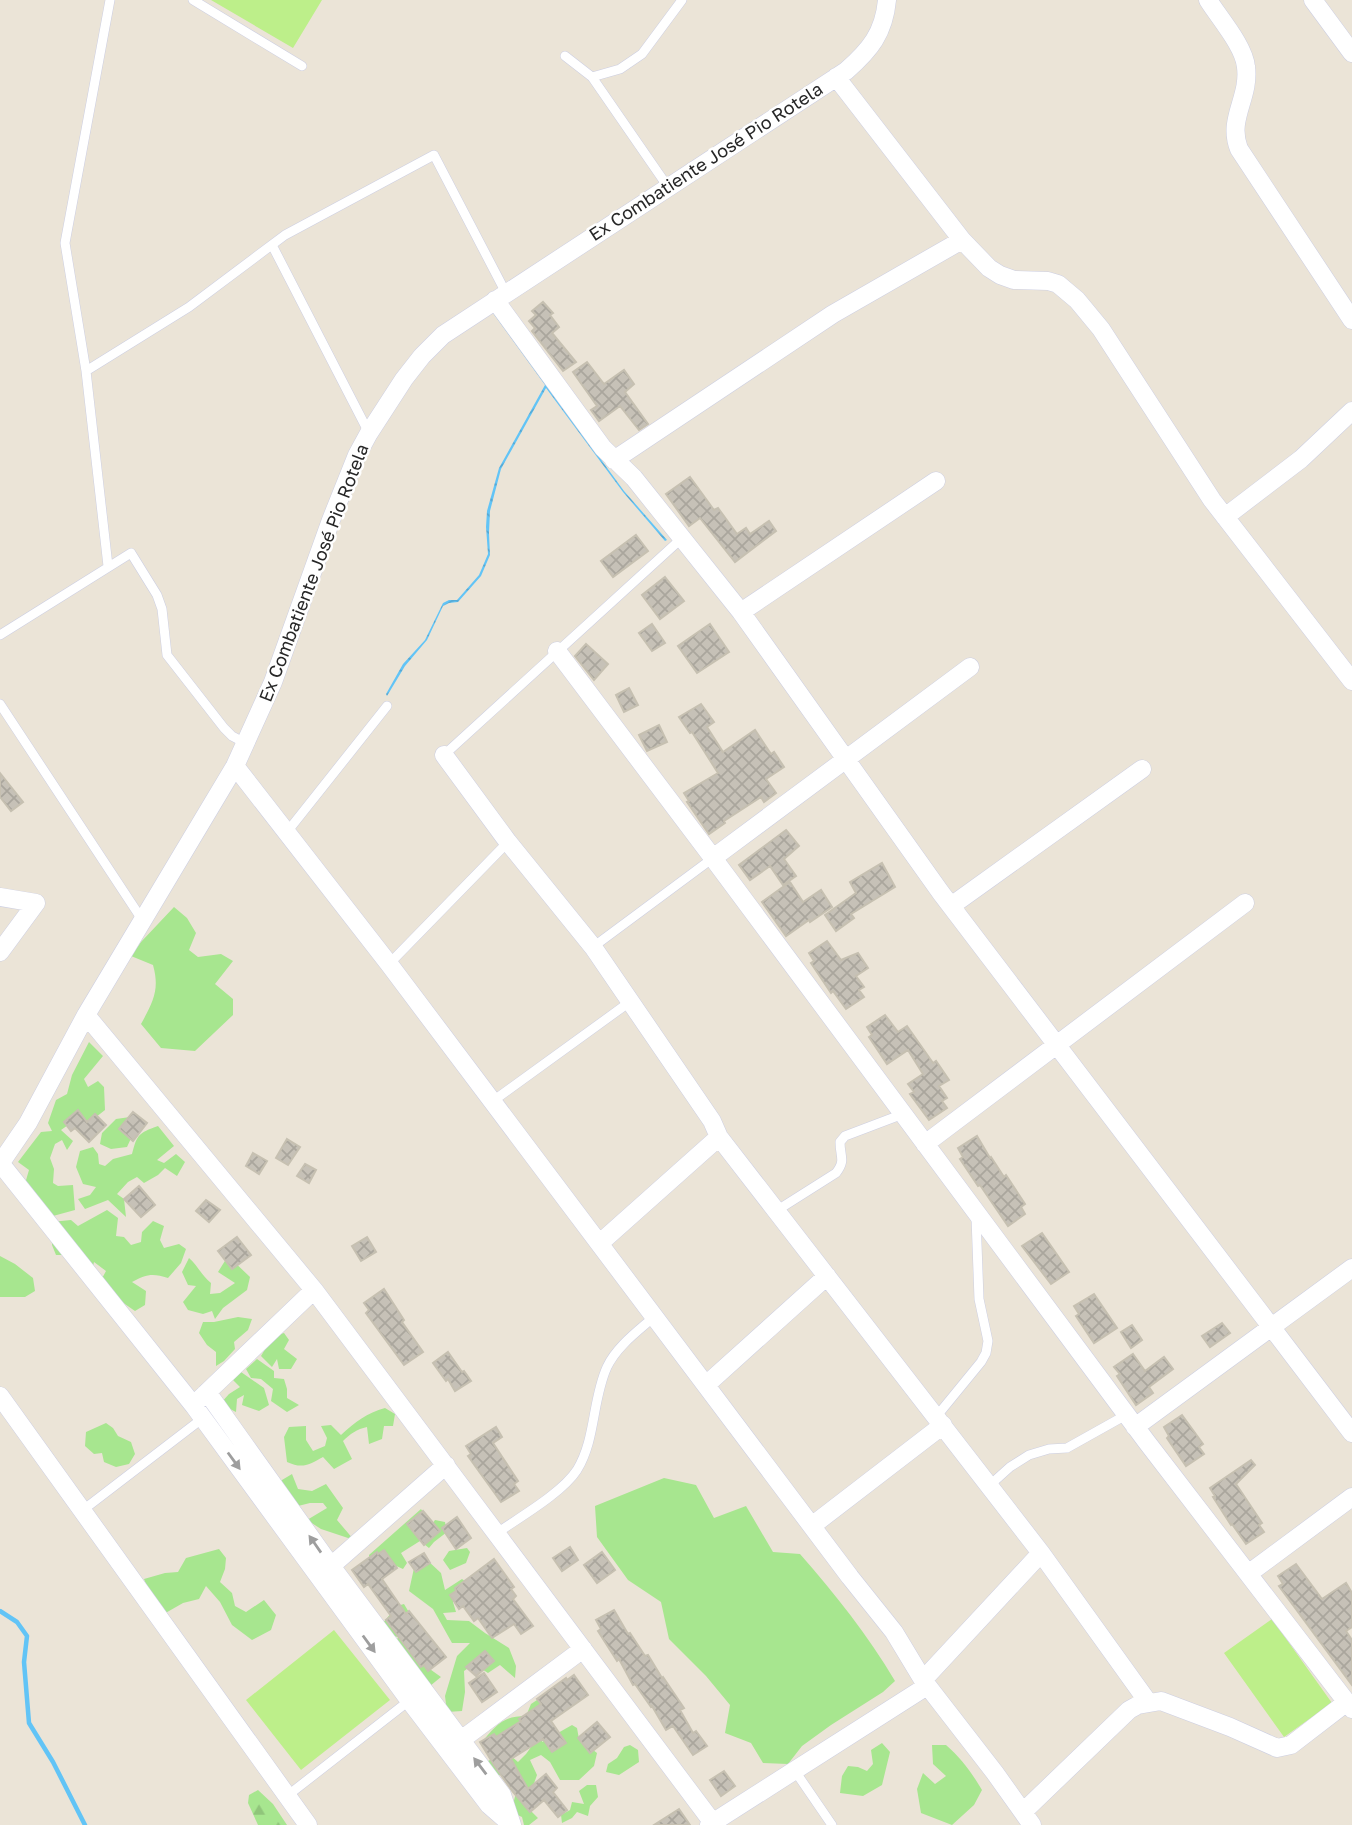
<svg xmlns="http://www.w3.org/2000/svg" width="1352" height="1825" font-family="'Golos Text',sans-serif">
	<defs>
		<pattern id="forest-firs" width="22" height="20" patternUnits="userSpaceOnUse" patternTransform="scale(1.75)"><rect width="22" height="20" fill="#a7e68f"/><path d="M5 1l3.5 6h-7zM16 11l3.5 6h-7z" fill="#90c57b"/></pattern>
		<pattern id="water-waves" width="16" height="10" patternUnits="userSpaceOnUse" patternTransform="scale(1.75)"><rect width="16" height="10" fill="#62c4f6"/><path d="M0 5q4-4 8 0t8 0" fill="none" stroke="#55a8d3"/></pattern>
		<pattern id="building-cross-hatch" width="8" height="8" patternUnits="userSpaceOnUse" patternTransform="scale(1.75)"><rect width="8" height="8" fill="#c6c1b7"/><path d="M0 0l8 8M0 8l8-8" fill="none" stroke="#aaa69d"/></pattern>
	</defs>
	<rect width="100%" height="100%" fill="#ebe4d7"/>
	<path fill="url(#forest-firs)" d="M258 1790 273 1804 287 1825H258L248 1803 249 1795Z"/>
	<path fill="#a7e68f" d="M174 907 187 918 196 933 189 950 198 957 221 954 233 961 215 984 233 999V1015L195 1051 161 1048 141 1024C153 1002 160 990 153 965L131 956 141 942Z
		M89 1042 103 1056 84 1079 88 1087 98 1081 104 1087 105 1110 91 1121 71 1123 61 1130 73 1141 67 1150 62 1140 55 1144 50 1158 54 1169 53 1183 58 1186 73 1185 75 1210 42 1219 24 1187 29 1170 18 1162 41 1132 52 1131 48 1123 56 1100 67 1094 72 1075Z
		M130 1117 133 1134 127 1147 111 1149 100 1144 102 1133 116 1119Z
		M158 1126 174 1146 157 1160 164 1163 176 1154 185 1162 177 1176 165 1168 158 1175 144 1183 137 1177 128 1182 117 1194 124 1199 126 1217 108 1200 85 1209 78 1199 90 1195 96 1187 83 1184 76 1167 80 1151 93 1147 98 1154 99 1164 105 1166 113 1159 132 1154C137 1135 138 1133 158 1126Z
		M107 1210 118 1218 116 1236 124 1237 131 1245 141 1242 142 1232 153 1221 164 1226 160 1240 164 1248 179 1244 186 1249 181 1263 168 1278C153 1273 146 1274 132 1282L146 1291 145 1305 135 1311 119 1300 100 1282 106 1271 94 1262 91 1275 75 1255H56L52 1245 51 1222 71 1220 78 1226Z
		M0 1256 15 1264 33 1278 35 1291 25 1297H0Z
		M228 1256 250 1277 247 1290 223 1308 215 1319 212 1311 203 1314 188 1310 183 1302 196 1286 188 1285 182 1272 189 1258C198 1266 202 1276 211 1283L210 1294 220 1293 235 1283 218 1272Z
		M238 1317 252 1319 248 1330 234 1342 235 1349 224 1361 216 1366V1352L207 1345 199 1333 203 1322H214Z
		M284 1333 289 1340 284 1349 297 1359 291 1369H279L277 1359 272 1367 261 1356 273 1336Z
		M257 1359 274 1371V1378L284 1379 287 1389V1398L299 1405 287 1412 271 1401 273 1389 261 1379 251 1378 246 1369Z
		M241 1372 264 1388 269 1405 259 1411 242 1405 244 1395 237 1399 236 1412 220 1404 229 1394 240 1387 233 1380Z
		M385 1408 395 1414 393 1426H384L382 1439 369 1444 367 1427C357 1429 350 1434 343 1441L352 1459 334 1469 323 1457C309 1465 302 1469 287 1462L284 1437 289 1427 306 1426V1440L313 1451 325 1446 327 1438 321 1426 331 1425 341 1435C355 1422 367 1413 385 1408Z
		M106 1423 113 1428 118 1436 131 1442 135 1454 129 1464 116 1467 104 1462 102 1453 94 1454 85 1446 86 1432Z
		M292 1474 298 1489 312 1491 326 1484 343 1508 337 1520 354 1540 321 1529 307 1520 327 1508 323 1503H310L298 1506 280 1494 282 1480Z
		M664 1478 696 1485 714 1518 746 1506 773 1552 800 1554C835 1594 868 1635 895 1681L883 1692 831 1725 802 1746 788 1764 763 1763 751 1743 725 1733 730 1705 706 1676 669 1639 661 1602 628 1580 597 1537 595 1506Z
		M421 1509 427 1518 430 1527 435 1520 445 1522 447 1532 434 1542 429 1548 420 1541 401 1553 407 1563 403 1569 394 1565 378 1563 384 1578 375 1582 371 1568 369 1555Z
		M467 1548 470 1552 466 1563 450 1570 443 1560 449 1551Z
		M219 1549 226 1558 225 1569 220 1582 232 1593 235 1606 246 1612 264 1600 276 1615 271 1630 252 1640 232 1625 220 1602 206 1586 199 1599 183 1603 162 1615 151 1597 144 1579 165 1573 178 1572 186 1558Z
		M427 1560 441 1573 445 1590 462 1579 470 1585 453 1602 456 1612 443 1613 447 1620 469 1621 485 1633 509 1648 516 1666 515 1678 500 1665 488 1673 474 1664 464 1671 465 1692 462 1711 447 1712 445 1696 457 1656 470 1643H452L433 1609 409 1591 414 1568Z
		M404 1604 410 1614 427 1667 441 1677 430 1686 394 1647 398 1637 387 1635 382 1624 397 1606Z
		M558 1686 560 1704 537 1706 527 1719 544 1729 542 1742 572 1725 577 1728 579 1739 597 1753 594 1766 579 1780H560L550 1762 541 1755 530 1760 537 1775 526 1806 538 1818 529 1825H524L522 1817 511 1812 517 1789 504 1774 490 1778 482 1764 498 1756 510 1755 518 1762 526 1754 534 1743 504 1732 488 1751 481 1743C496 1726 502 1716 526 1716L531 1704Z
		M882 1743 890 1752 882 1785 863 1796 840 1793 842 1776 848 1766 858 1767 867 1771 873 1764 871 1750Z
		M630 1745 638 1750 639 1762 619 1775 606 1772 608 1764 617 1758 624 1747Z
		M932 1745H946C961 1758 972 1773 982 1790L974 1805 952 1825 921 1813 917 1789 923 1773 935 1784 946 1776 933 1764Z
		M587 1785H596L598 1797 590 1806 588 1816 577 1812 572 1818 562 1823 561 1815 570 1810 572 1802 584 1804 579 1791Z"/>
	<path fill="#bdef8a" d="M211 0H322L293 48Z
		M1272 1619 1332 1703 1284 1737 1224 1653Z
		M334 1630 390 1700 301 1770 246 1700Z"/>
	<path fill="url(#water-waves)" d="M493 313H494L624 491 667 540 665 541 623 492 546 388 501 469 490 511 489 533 490 555 481 576 458 602 449 603 443 606 427 640 405 666 387 696 386 694 403 664 425 640 443 603 449 600H457L479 575 488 554 486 527 487 511 499 468 545 385Z"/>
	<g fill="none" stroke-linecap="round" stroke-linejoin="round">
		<path stroke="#62c4f6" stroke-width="4.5" d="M0 1611 17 1622 27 1636 24 1662 29 1723 53 1762 85 1825"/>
	</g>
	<path fill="url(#building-cross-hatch)" stroke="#c6c0b1" stroke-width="2" d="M543 302 553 313 550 315 559 327 552 333 576 362 563 371 532 331 535 328 529 321 536 315 532 311Z
		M587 362 604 384 624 370 634 384 625 392 648 424 639 430 620 406 599 421 591 410 597 406 573 372Z
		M690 477 714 510 718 508 737 534 746 528 750 534 769 521 776 531 735 562 700 518 689 526 666 494Z
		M636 535 648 551 613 577 601 561Z
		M665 577 684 601 660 619 642 595Z
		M652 624 665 643 652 651 639 633Z
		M710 624 729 652 697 673 678 646Z
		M586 644 608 664 594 680 575 656Z
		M629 688 638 705 624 712 616 695Z
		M701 704 714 722 707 727 723 752 755 730 771 754 774 752 784 767 766 779 776 793 764 802 761 797 724 821 725 823 709 834 687 802 689 801 684 793 718 773 692 732 690 733 679 717Z
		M659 725 667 742 647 751 639 735Z
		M0 773 23 802 11 811 0 797Z
		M786 830 799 846 784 859 796 876 783 885 770 866 750 880 739 865Z
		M882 863 895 887 851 914 854 918 836 931 825 915 856 893 850 882Z
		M790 882 803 902 821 890 832 907 810 922 809 920 786 936 762 902Z
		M827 941 841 960 858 953 868 968 856 976 864 987 859 990 864 997 846 1009 833 991 831 993 811 963 814 961 809 953Z
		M885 1015 898 1032 907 1026 933 1063 936 1061 949 1080 939 1086 947 1098 942 1101 947 1108 929 1120 910 1094 914 1092 908 1084 923 1074 908 1050 887 1064 869 1037 872 1035 867 1027Z
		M78 1110 87 1122 95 1114 106 1125 89 1142 75 1128 71 1131 64 1122Z
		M133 1112 147 1123 133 1141 119 1129Z
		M977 1136 990 1158 991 1157 1004 1177 1006 1175 1025 1204 1021 1207 1025 1214 1008 1226 980 1185 978 1186 960 1159 963 1157 958 1148Z
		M287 1139 300 1147 288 1165 276 1158Z
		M253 1153 267 1161 259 1174 246 1166Z
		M305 1164 316 1170 309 1183 297 1176Z
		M139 1186 155 1205 141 1217 124 1199Z
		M206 1200 220 1210 209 1222 196 1211Z
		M1042 1233 1069 1272 1051 1284 1022 1246Z
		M237 1237 251 1255 232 1269 218 1251Z
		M367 1237 376 1252 361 1261 352 1246Z
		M384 1289 404 1320 402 1322 423 1352 404 1365 366 1313 369 1310 364 1303Z
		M1094 1294 1117 1328 1094 1343 1076 1316 1079 1314 1074 1306Z
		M1222 1323 1230 1333 1210 1347 1202 1336Z
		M1132 1325 1142 1340 1131 1348 1121 1332Z
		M448 1352 462 1372 464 1371 471 1381 455 1391 448 1379 446 1381 433 1363Z
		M1133 1354 1145 1371 1164 1357 1173 1369 1149 1387 1153 1393 1136 1405 1117 1376 1120 1374 1114 1367Z
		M1182 1415 1203 1444 1199 1447 1204 1454 1186 1466 1167 1438 1169 1436 1164 1427Z
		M496 1427 502 1437 493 1443 518 1481 514 1484 519 1491 501 1502 468 1456 471 1454 466 1446Z
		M1251 1460 1255 1465 1236 1484 1262 1523 1259 1525 1264 1532 1246 1544 1232 1524 1231 1525 1213 1497 1215 1496 1210 1488Z
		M423 1511 440 1531 424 1545 407 1524Z
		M457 1517 471 1538 456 1549 442 1528Z
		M570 1547 578 1560 562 1571 553 1558Z
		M384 1550 397 1568 382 1579 406 1614 409 1611 446 1657 428 1671 424 1665 421 1667 386 1620 391 1616 368 1584 364 1587 352 1570 377 1552 378 1554Z
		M602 1552 615 1570 597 1583 584 1565Z
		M424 1553 430 1563 416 1572 409 1562Z
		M494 1559 514 1587 511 1589 516 1596 513 1599 533 1626 521 1634 514 1624 492 1638 478 1618 474 1621 463 1606 459 1609 450 1595 456 1591 455 1588Z
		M1296 1564 1322 1599 1346 1583 1352 1593V1627L1346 1631 1352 1640V1685L1279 1586 1283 1584 1278 1576Z
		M614 1610 628 1634 630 1633 645 1656 648 1655 662 1678 663 1677 684 1708 680 1710 693 1733 696 1731 707 1746 693 1755 673 1726 666 1730 652 1706 651 1707 635 1684 633 1685 619 1659 617 1661 598 1631 601 1629 596 1620Z
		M485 1651 494 1661 476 1676 466 1667Z
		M484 1673 497 1692 482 1702 469 1683Z
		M574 1675 588 1695 551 1721 566 1743 552 1752 543 1739 511 1759 528 1789 546 1774 557 1788 553 1792 567 1810 558 1817 544 1800 530 1812 513 1792 494 1765 480 1742 494 1734 496 1737 521 1721 519 1719 541 1704 537 1699 566 1678 567 1680Z
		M597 1722 610 1737 590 1753 578 1738Z
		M724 1771 735 1786 721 1796 710 1780Z
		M679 1809 690 1825H654Z"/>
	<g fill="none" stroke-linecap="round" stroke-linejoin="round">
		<g stroke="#cdcfe2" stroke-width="10">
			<path id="lane" d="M193 0 302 66
				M565 56 592 77 668 187
				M592 77 620 69 642 54 682 0
				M272 245 369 433
				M86 371 189 307 285 235 434 155 506 293
				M108 566 86 371 65 243 110 0
				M0 635 131 553 157 595 162 609 167 655 224 728 232 736 247 744
				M0 704 143 921
				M444 755 682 538
				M287 832 387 706
				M593 947 713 858
				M389 964 508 842
				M493 1101 631 1001
				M776 1211 836 1173C846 1160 840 1157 840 1142L845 1136 903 1114
				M936 1417 981 1362 986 1353 988 1341 979 1299 976 1217
				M990 1485 1010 1467 1029 1455 1049 1449 1067 1448 1126 1415
				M83 1510 203 1418
				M497 1533C520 1517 562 1493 577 1470 596 1439 592 1400 607 1367 617 1346 638 1331 655 1316
				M795 1771 832 1825
				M287 1796 410 1700"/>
		</g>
		<g stroke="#cdcfe2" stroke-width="19">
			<path id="street" d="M1208 0C1220 19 1244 46 1246 67 1250 98 1227 119 1239 149L1352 320
				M1313 0 1352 53
				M836 77 962 240 989 268 1000 275 1014 280 1048 281 1058 284 1077 300 1101 329 1212 500 1352 681
				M495 300 603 448 634 478 741 612 941 893 1352 1433
				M614 460 833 314 962 240
				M1225 517 1301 459 1352 411
				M741 612 936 481
				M557 651 713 858 1146 1441 1352 1709
				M444 755 508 842 593 947 712 1121 719 1137 1041 1553 1148 1702
				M235 766 389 964 850 1577 894 1632 923 1680 995 1773 1032 1825
				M713 858 970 667
				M0 897 36 903 0 952
				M951 906 1142 769
				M86 1015 314 1290 713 1823
				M925 1144 1245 903
				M0 1164 28 1123 86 1015 235 766 273 682 331 520 357 455 369 433 404 379 422 356 443 335 846 71C870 50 884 33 887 0
				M1 1164 194 1406 409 1700 489 1805 512 1825
				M600 1243 719 1137
				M706 1385 827 1276
				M207 1392 331 1566 502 1795 512 1825
				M0 1396 308 1825
				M200 1399 314 1290
				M1135 1427 1352 1268
				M813 1525 943 1425
				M322 1574 446 1465
				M1248 1574 1352 1497
				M923 1680 1041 1553
				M461 1740 583 1649
				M1023 1812 1129 1710 1138 1705 1161 1701 1230 1727 1277 1748 1291 1745 1347 1702
				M709 1825 927 1686"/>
		</g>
		<use href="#lane" stroke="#fff" stroke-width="9"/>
		<use href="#street" stroke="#fff" stroke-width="18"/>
	</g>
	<defs><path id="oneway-solid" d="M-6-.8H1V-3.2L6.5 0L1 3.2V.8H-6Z" transform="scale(1.75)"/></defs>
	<g fill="#9e9e9e">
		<use href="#oneway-solid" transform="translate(234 1461) rotate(54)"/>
		<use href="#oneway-solid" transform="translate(315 1544) rotate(-125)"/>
		<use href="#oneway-solid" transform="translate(369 1644) rotate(54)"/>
		<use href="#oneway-solid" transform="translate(480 1766) rotate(-127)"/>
	</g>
	<g text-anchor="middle" stroke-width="5" stroke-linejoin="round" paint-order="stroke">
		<g font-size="18" fill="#272727" stroke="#fff">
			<text transform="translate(706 162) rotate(-33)" y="6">Ex Combatiente José Pio Rotela</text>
			<text transform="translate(314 573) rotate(-69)" y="6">Ex Combatiente José Pio Rotela</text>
		</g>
	</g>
</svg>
